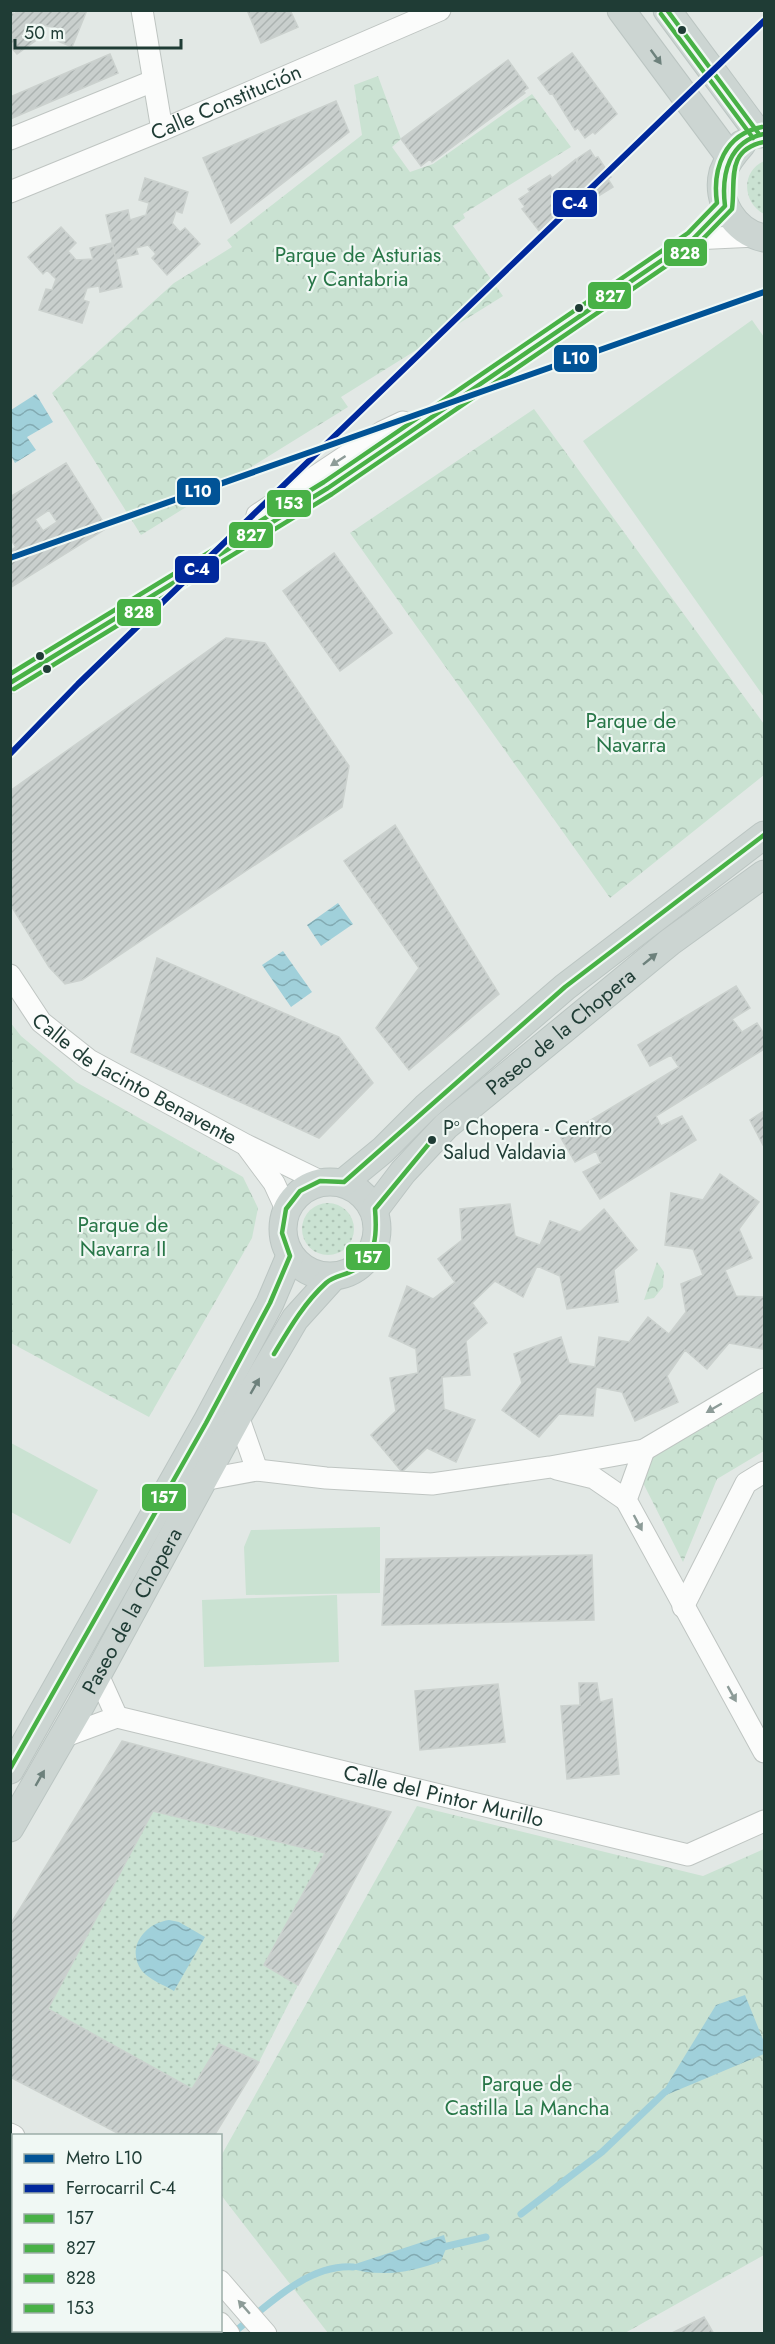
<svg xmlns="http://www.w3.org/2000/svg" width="775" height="2344" font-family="Jost,sans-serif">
	<defs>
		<pattern id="park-crowns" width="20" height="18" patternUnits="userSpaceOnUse" patternTransform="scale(1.5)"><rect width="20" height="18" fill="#cae2d2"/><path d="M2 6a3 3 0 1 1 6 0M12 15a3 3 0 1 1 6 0" fill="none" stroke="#adc3b5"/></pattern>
		<pattern id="garden-dots" width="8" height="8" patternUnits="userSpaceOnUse" patternTransform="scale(1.5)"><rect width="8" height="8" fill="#cae2d2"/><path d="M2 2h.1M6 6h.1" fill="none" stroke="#adc3b5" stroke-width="1.8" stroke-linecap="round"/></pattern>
		<pattern id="water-waves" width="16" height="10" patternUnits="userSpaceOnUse" patternTransform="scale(1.5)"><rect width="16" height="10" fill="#a0d0da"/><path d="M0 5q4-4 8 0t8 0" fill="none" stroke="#82aab2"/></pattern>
		<pattern id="building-hatch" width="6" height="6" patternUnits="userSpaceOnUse" patternTransform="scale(1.5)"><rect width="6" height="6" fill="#c9cfcd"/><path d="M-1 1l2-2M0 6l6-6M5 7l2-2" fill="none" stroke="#acb3b1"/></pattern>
	</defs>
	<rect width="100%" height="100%" fill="#e2e8e5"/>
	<path fill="#cae2d2" d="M752 320 764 337V697L583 441Z
		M11 1443 98 1490 70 1544 11 1512Z
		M380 1527V1593L246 1595 244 1547 251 1530Z
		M337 1595 339 1662 204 1667 202 1600Z"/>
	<path fill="url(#park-crowns)" d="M378 76 401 139 392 147 410 172 433 164 532 94 571 147 463 214 465 218 453 226 503 296 341 397 348 407 141 535 52 393 174 283 232 247 227 240 362 135 354 85Z
		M534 409 764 724V775L610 898 350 533Z
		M10 1022 21 1036 76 1082 243 1177 258 1208 252 1238 149 1417 11 1343Z
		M657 1262 664 1272 663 1287 654 1298 644 1300Z
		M764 1390V1451L717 1479 683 1562 634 1465Z
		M417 1806 703 1876 764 1849V2255L625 2333H328L221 2195V2156Z
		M11 2228 14 2230V2330H161L163 2333H11Z"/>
	<path fill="url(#garden-dots)" d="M764 161V214C743 203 740 172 764 161Z
		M302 1229a26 26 0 1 1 52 0a26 26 0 1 1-52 0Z
		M153 1811 325 1853 264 1965 298 1985 259 2062 219 2044 192 2089 48 2009Z"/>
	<path fill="url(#water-waves)" d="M36 394 53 422 27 437 36 450 15 463 11 456V410Z
		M338 903 353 924 321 946 307 925Z
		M283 951 312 992 291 1007 262 965Z
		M169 1920 179 1922 205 1937 174 1991C164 1985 150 1980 142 1971 125 1948 145 1923 169 1920Z
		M745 1995 764 2042V2054L659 2098 716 2005Z
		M444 2235 447 2246 441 2261C411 2273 378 2278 346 2267Z"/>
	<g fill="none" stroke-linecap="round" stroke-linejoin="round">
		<path stroke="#a0d0da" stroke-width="7" d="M521 2214 602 2152 665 2092
			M439 2248 486 2237
			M232 2334C266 2307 307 2264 353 2267"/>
	</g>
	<path fill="url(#building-hatch)" stroke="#cbd1ce" stroke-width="1.5" fill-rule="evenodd" d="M10 10 14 14 19 10H87L72 47 51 38 55 28 39 24 28 32 35 41 17 54 10 46Z
		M247 10H290L298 27 261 43Z
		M572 53 617 114 595 134 593 132 585 138 578 128 575 130 552 93 550 94 538 78Z
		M110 54 118 73 10 119V97Z
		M508 60 528 88 523 91 525 93 432 162 430 159 421 166 401 139Z
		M336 101 349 132 231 223 203 158Z
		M590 150 595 158 598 157 611 177 608 179 613 187 540 232 522 209 525 207 519 199 530 192 528 189 550 175 552 178 576 159 577 163 578 158Z
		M145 178 188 192 182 213 176 211 172 223 180 232 185 228 200 244 167 275 152 258 156 254 148 245 136 248 138 254 116 259 106 215 128 210 130 220 146 215 149 203 139 200Z
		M61 227 76 243 68 251 76 260 93 259 90 248 112 243 116 259 122 287 100 292 99 286 87 288 83 300 89 302 82 323 39 310 46 289 52 290 56 279 47 270 43 274 28 257Z
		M66 463 107 528 10 588V551L16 547 10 539V497ZM49 510 57 522 43 531 35 519Z
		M334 553 392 633 340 671 283 591Z
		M226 638 265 643 349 766 342 807 82 980 65 984 49 967 10 904V791Z
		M395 825 499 994 409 1070 376 1028 419 968 344 861Z
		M157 958 339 1037 373 1083 319 1138 131 1052Z
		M736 986 750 1008 732 1019 742 1032 757 1023 764 1034V1049L656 1116 661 1126 682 1116 696 1140 600 1199 583 1172 601 1163 596 1151 575 1162 561 1138 679 1067 671 1055 650 1066 638 1045Z
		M764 1111V1144L763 1145 750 1120Z
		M720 1174 759 1202 739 1229 752 1258 725 1270 736 1296 764 1297 763 1349 729 1343 707 1369 685 1350 667 1376 678 1402 635 1421 622 1392 596 1387 593 1416 559 1414 539 1437 502 1410 522 1383 514 1354 561 1337 569 1363 595 1367 599 1337 629 1342 648 1317 669 1334 686 1312 681 1284 703 1275 693 1249 665 1245 671 1193 703 1200Z
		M510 1204 515 1236 540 1245 550 1221 580 1232 604 1209 637 1250 614 1270 618 1302 567 1309 560 1276 537 1266 523 1297 495 1281 472 1303 487 1323 466 1341 470 1375 442 1377 444 1409 475 1420 456 1462 427 1448 402 1472 371 1435 396 1411 390 1378 418 1373 416 1349 389 1336 407 1286 433 1299 455 1282 438 1259 462 1240 460 1209Z
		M592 1555 594 1620 382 1625 386 1559Z
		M579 1683H597L600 1702 612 1699 619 1774 567 1779 561 1706 580 1705Z
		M498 1684 505 1742 420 1750 415 1691Z
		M122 1741 391 1812 298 1985 264 1965 325 1853 153 1811 48 2009 192 2089 219 2044 259 2062 214 2136H123L10 2077V1925Z
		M704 2317 714 2334H670Z"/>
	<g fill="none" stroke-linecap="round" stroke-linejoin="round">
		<g stroke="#bfc5c2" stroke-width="23">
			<g id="minor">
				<path d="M142 10 162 130"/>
				<path d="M10 139 153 81"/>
				<path id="s1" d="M10 192 162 130 440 10"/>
				<path d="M693 239 756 236"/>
				<path d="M257 515 382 432 403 422"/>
				<path d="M10 683 328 488 693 239 725 206"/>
				<path id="s2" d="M10 975 41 1022 89 1060 246 1145 320 1181"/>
				<path d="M248 1148 274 1183 286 1209"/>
				<path d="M238 1416 257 1470"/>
				<path d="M644 1450 626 1500 764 1752"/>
				<path d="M557 1469 594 1478 626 1500"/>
				<path d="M203 1480 257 1470 326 1478 432 1484 550 1467 644 1450 764 1379"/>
				<path d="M683 1607 746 1483 764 1472"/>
				<path id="s3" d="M117 1717 688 1855 764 1821"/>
				<path d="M63 1737 117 1717 98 1675"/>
				<path d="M10 2134 14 2136"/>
				<path d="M10 2167 14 2169"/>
				<path d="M220 2281 266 2334"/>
				<path d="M220 2323 229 2334"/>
			</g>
		</g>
		<g stroke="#bbc5c2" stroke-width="29">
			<g id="major">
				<path d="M621 10 730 157"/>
				<path d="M667 10 759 134"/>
				<path d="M742 144C734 153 727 161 723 172 715 201 735 232 764 238"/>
				<circle cx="330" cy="1229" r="47"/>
				<path d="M344 1182 383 1150 426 1107 565 987 764 835"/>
				<path id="s4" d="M375 1209 403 1172 446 1126 670 942 764 874"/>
				<path d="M10 1770 206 1423 270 1303 290 1256"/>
				<path id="s5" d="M10 1828 81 1705 238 1416 295 1319 333 1277"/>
			</g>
		</g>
		<use href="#minor" stroke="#fbfcfb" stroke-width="21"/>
		<use href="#major" stroke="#ccd5d2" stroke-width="27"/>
		<g stroke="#f0f8f4" stroke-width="9">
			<path id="bus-1" d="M274 1354C289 1329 304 1303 326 1283 335 1275 344 1276 354 1270 377 1258 377 1232 375 1209L432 1140
				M10 1769 206 1423 270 1303 290 1256 282 1233 286 1209 300 1191 320 1181 344 1182 565 987 764 835"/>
		</g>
		<g stroke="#f0f8f4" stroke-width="9">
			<path id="bus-2" d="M667 10 759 134
				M10 683 328 488 693 239 725 206C721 174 729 141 764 134"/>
		</g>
		<g stroke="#f0f8f4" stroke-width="9">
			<path id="bus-3" d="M661 14 753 138
				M14 689 332 494 697 245 732 209C736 181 725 150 764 142"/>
		</g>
		<g stroke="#f0f8f4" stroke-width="9">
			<path id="bus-4" d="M10 674 324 482 688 233 717 203C712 168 725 134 762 127"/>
		</g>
		<use href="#bus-1" stroke="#48b146" stroke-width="4.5"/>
		<use href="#bus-2" stroke="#48b146" stroke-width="4.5"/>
		<use href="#bus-3" stroke="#48b146" stroke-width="4.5"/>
		<use href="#bus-4" stroke="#48b146" stroke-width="4.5"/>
		<g stroke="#f0f8f4" stroke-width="10">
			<path id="rail-1" d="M10 754 78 684 764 21"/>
		</g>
		<use href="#rail-1" stroke="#00289c" stroke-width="6"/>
		<g stroke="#f0f8f4" stroke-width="10">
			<path id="metro-1" d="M10 558 764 292"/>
		</g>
		<use href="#metro-1" stroke="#015396" stroke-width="6"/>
	</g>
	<defs><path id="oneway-solid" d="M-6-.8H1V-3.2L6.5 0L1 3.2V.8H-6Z" transform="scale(1.5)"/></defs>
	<g fill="#6d817c">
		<use href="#oneway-solid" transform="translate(656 57) rotate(54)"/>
		<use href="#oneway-solid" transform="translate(650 959) rotate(-39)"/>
		<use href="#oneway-solid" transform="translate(255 1386) rotate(-60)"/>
		<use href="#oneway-solid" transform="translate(40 1778) rotate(-60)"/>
	</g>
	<g fill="#8d9c98">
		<use href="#oneway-solid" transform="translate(338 461) rotate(147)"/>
		<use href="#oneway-solid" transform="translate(714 1408) rotate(150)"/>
		<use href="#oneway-solid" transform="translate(638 1523) rotate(62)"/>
		<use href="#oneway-solid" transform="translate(732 1694) rotate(61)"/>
		<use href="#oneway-solid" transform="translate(244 2307) rotate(-131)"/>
	</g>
	<g fill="#1f3c35" stroke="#f0f8f4" stroke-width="2">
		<circle cx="682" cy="30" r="5"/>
		<circle cx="579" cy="308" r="5"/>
		<circle cx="40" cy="656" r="5"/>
		<circle cx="47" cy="669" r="5"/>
		<circle cx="432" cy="1140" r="5"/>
	</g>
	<g text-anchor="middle" stroke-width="4.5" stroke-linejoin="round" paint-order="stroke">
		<g font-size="20" fill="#1f3c35" stroke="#f0f8f4" text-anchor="start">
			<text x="443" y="1135">Pº Chopera - Centro<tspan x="443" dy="24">Salud Valdavia</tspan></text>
		</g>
		<g font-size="21" fill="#1f3c35" stroke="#f0f8f4">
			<text dy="7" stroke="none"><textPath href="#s1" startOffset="234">Calle Constitución</textPath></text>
			<text dy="7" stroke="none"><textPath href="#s4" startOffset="258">Paseo de la Chopera</textPath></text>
			<text dy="7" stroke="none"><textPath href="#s2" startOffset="166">Calle de Jacinto Benavente</textPath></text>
			<text dy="7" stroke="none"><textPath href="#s5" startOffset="249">Paseo de la Chopera</textPath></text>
			<text dy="7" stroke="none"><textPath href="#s3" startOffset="336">Calle del Pintor Murillo</textPath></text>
		</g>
		<g font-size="21" fill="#277647" stroke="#f0f8f4">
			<text x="358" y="262">Parque de Asturias<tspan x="358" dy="24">y Cantabria</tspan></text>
			<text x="631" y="728">Parque de<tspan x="631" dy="24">Navarra</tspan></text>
			<text x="123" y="1232">Parque de<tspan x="123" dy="24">Navarra II</tspan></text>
			<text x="527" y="2091">Parque de<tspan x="527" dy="24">Castilla La Mancha</tspan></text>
		</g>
	</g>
	<g stroke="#f0f8f4" stroke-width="2">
		<rect x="552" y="189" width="46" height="29" rx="6" fill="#00289c"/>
		<rect x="663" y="238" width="45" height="29" rx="6" fill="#48b146"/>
		<rect x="587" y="281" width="45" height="29" rx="6" fill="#48b146"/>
		<rect x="553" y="344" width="45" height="29" rx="6" fill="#015396"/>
		<rect x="176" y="477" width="45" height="29" rx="6" fill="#015396"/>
		<rect x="266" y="489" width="46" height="29" rx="6" fill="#48b146"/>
		<rect x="228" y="521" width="46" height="28" rx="6" fill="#48b146"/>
		<rect x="174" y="555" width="46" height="29" rx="6" fill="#00289c"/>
		<rect x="116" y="598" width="46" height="29" rx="6" fill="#48b146"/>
		<rect x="345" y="1243" width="46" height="28" rx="6" fill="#48b146"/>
		<rect x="141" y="1483" width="46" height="29" rx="6" fill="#48b146"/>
	</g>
	<g font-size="16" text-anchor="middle" font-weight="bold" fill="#fff">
		<text x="575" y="209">C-4</text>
		<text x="685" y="259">828</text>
		<text x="610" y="302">827</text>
		<text x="576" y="364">L10</text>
		<text x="198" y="497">L10</text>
		<text x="289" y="509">153</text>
		<text x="251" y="541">827</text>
		<text x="197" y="575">C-4</text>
		<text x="139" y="618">828</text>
		<text x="368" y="1263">157</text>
		<text x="164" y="1503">157</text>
	</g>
	<rect width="775" height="2344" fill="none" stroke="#1f3c35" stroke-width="24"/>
	<rect x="12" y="2134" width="210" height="198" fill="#f0f8f4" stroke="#9cada8" stroke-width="1.5"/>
	<rect x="24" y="2154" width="30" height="9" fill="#015396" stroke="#9cada8" stroke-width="1.5"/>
	<text x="66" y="2164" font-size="18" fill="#1f3c35">Metro L10</text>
	<rect x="24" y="2184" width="30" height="9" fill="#00289c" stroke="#9cada8" stroke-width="1.5"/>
	<text x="66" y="2194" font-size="18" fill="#1f3c35">Ferrocarril C-4</text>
	<rect x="24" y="2214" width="30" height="9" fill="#48b146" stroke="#9cada8" stroke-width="1.5"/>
	<text x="66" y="2224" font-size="18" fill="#1f3c35">157</text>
	<rect x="24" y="2244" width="30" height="9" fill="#48b146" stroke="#9cada8" stroke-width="1.5"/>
	<text x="66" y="2254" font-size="18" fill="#1f3c35">827</text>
	<rect x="24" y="2274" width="30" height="9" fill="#48b146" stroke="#9cada8" stroke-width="1.5"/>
	<text x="66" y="2284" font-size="18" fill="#1f3c35">828</text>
	<rect x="24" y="2304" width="30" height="9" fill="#48b146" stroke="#9cada8" stroke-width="1.5"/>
	<text x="66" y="2314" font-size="18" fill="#1f3c35">153</text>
	<path d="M15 39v9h166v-9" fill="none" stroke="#1f3c35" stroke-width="3"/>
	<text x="24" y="39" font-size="18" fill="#1f3c35" stroke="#f0f8f4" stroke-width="4.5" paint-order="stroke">50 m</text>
</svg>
